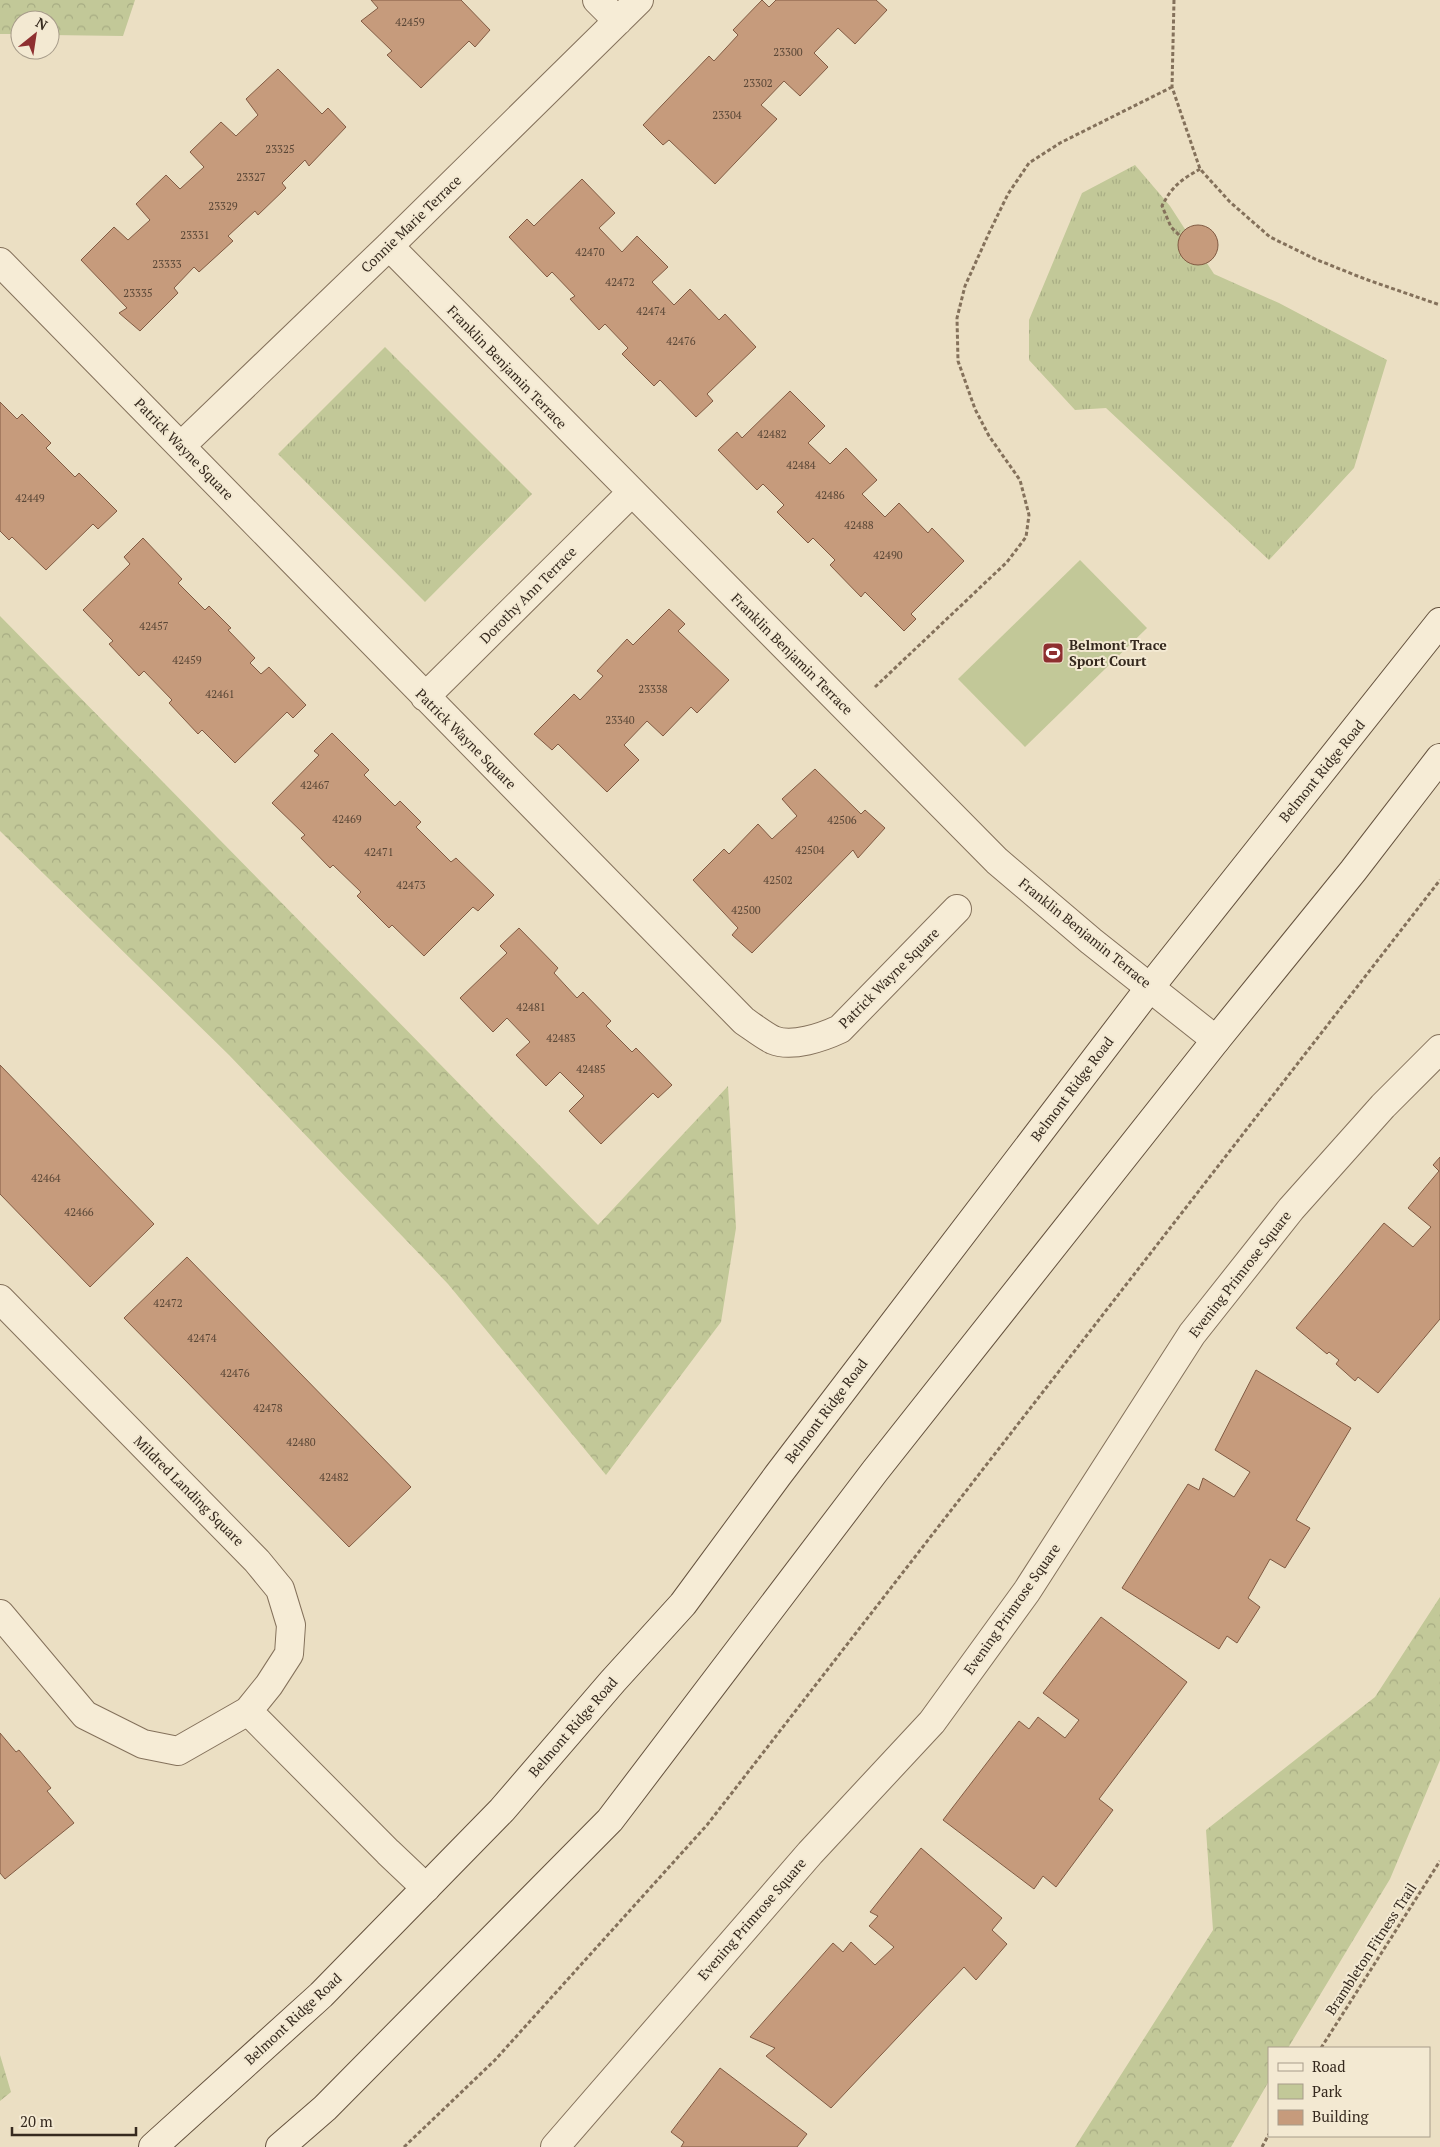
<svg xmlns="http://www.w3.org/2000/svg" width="1440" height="2147" font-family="'PT Serif',serif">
	<defs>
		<pattern id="grass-tufts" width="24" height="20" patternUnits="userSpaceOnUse" patternTransform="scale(1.25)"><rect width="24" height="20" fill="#c2c898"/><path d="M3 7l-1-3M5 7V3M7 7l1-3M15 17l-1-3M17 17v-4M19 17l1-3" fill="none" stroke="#a7ac83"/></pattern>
		<pattern id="forest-crowns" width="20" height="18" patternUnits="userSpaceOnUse" patternTransform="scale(1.25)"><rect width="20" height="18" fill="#c2c898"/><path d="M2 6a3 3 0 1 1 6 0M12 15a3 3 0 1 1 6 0" fill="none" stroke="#a7ac83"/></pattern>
	</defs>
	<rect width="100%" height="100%" fill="#ebdfc3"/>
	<path fill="url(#grass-tufts)" d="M1135 165 1170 206 1214 274 1279 303 1387 360 1354 468 1269 560 1106 408 1075 410 1029 360V320L1082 193Z
		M385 347 532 494 425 602 278 454Z"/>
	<path fill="url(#forest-crowns)" d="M0 0H135L123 36 50 35V20H20V34H0Z
		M0 616 598 1225 728 1086 736 1228 721 1322 606 1475 448 1284 229 1055 0 831Z
		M1440 1597V1760L1390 1879 1288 2048H1269V2081L1231 2147H1075L1213 1930 1206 1830 1375 1697Z
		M0 2055 11 2092 0 2101Z"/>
	<path fill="#c2c898" d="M1080 560 1147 628 1025 747 958 679Z"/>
	<path fill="#c69b7c" stroke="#815b43" d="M371 0H461L490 30 475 47 469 41 421 88 387 55 392 51 361 21 378 8Z
		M762 0 769 7 776 0H876L887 10 855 44 838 28 814 53 828 67 800 96 784 81 761 105 777 119 715 184 669 140 663 145 643 125 709 56 714 61 738 35 733 30Z
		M278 69 322 114 328 108 346 127 309 166 305 160 282 183 286 188 258 215 255 211 228 236 233 241 199 272 194 267 174 288 178 293 140 331 119 313 127 308 81 260 114 227 128 240 150 220 136 204 166 175 180 189 204 167 190 152 221 122 236 136 258 115 246 99Z
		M582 179 615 213 599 228 622 252 637 236 668 267 652 282 674 305 690 289 719 320 725 314 756 347 707 394 713 401 696 417 660 380 654 386 622 354 628 348 605 324 599 330 570 299 575 296 552 272 547 277 509 237 527 219 534 226Z
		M1178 245a20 20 0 1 1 40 0a20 20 0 1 1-40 0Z
		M790 391 825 426 808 443 830 464 846 448 877 480 862 494 885 517 899 503 928 533 932 528 964 561 911 614 916 619 904 631 865 592 861 597 830 565 835 560 813 538 808 543 777 512 784 505 763 484 757 490 718 450 737 432 742 438Z
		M0 402 17 419 22 414 51 443 46 448 75 477 79 473 117 511 98 529 93 524 46 570 12 537 9 540 0 531Z
		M143 538 182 579 178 583 205 610 209 606 231 628 228 630 255 658 250 663 261 674 269 667 306 705 293 718 287 712 235 763 202 730 198 734 169 703 172 700 144 671 139 676 109 644 113 641 83 610 130 564 124 557Z
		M669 609 685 624 678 631 729 680 697 713 691 707 663 736 647 721 624 745 639 760 607 792 558 744 552 750 534 734 574 694 580 700 603 676 597 671 627 639 633 645Z
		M332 733 369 770 364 775 395 806 400 801 421 822 416 827 451 862 456 858 494 895 478 911 473 907 424 956 392 925 389 928 357 896 361 892 333 865 330 868 301 838 305 835 272 803 319 755 314 751Z
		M815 769 861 814 865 810 885 828 858 858 853 850 752 953 732 935 738 928 693 880 724 849 729 854 758 824 772 839 797 816 782 799Z
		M519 928 558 968 554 973 577 998 583 992 611 1021 606 1026 632 1052 636 1048 672 1085 658 1098 653 1093 601 1144 569 1111 584 1096 560 1072 546 1086 516 1055 530 1042 507 1018 493 1032 460 998 507 953 500 946Z
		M0 1065 154 1224 90 1287 0 1194Z
		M1440 1157V1319L1378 1393 1358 1377 1355 1381 1336 1364 1339 1360 1329 1352 1327 1354 1296 1328 1384 1223 1413 1247 1431 1227 1408 1208 1439 1171 1433 1165Z
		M187 1257 411 1487 349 1547 124 1318Z
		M1256 1370 1351 1428 1296 1520 1310 1528 1285 1568 1270 1559 1248 1598 1260 1607 1237 1643 1227 1636 1219 1649 1122 1588 1188 1484 1199 1490 1203 1478 1234 1497 1250 1472 1215 1450Z
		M1101 1617 1187 1682 1099 1799 1113 1810 1056 1887 1043 1876 1034 1889 943 1820 1019 1721 1029 1729 1038 1717 1065 1738 1079 1720 1043 1693Z
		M0 1733 16 1752 19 1750 51 1788 47 1791 74 1823 5 1879 0 1873Z
		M921 1848 1002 1918 992 1930 1007 1944 976 1980 964 1967 831 2108 766 2056 775 2048 750 2037 833 1943 843 1952 851 1942 875 1965 894 1947 869 1926 878 1916 870 1912Z
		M720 2068 807 2134 797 2147H681L684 2142 671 2132Z"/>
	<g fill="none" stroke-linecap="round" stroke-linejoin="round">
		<g stroke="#84715b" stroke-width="30">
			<path id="minor" d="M597 0 618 21
				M389 246 997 861 1091 941 1216 1040
				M0 262 744 1021C753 1027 763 1035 773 1040 792 1048 823 1037 840 1029L957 909
				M181 446 389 246 639 0
				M425 697 631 493
				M0 1299 257 1561 280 1589 291 1625 289 1654 269 1685 248 1711 178 1751 143 1744 85 1715 0 1614
				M248 1711 388 1852 426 1888
				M555 2147 810 1853 932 1722 1027 1591 1192 1334 1291 1209 1383 1106 1440 1049"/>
		</g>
		<g stroke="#65523e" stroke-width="30">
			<path id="secondary" d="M153 2147 321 1995 502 1810 613 1681 683 1604 778 1475 1151 986 1440 622
				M280 2147 325 2108 610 1820 875 1471 1216 1040 1353 871 1440 758"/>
		</g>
		<path stroke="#84715b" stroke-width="3" stroke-dasharray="4 2.5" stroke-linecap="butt" d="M1174 0 1172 87 1200 169 1230 202 1270 237 1315 259 1365 279 1440 305
			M1179 235 1171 227 1162 206C1172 186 1181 180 1200 169
			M875 687 1007 562 1026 537 1029 515 1020 480 989 436 975 409 958 361 957 318 965 286 989 233 1008 194 1029 163 1060 143 1172 87
			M1321 2048 1440 1861
			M404 2147 495 2060 707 1825 1440 880
			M1262 2147 1269 2134"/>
		<use href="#minor" stroke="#f6ecd6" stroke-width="28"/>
		<use href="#secondary" stroke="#f6ecd6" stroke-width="28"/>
	</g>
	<defs>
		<g id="stadium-square" transform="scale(1.125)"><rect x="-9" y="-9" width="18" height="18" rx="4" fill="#8e2f30" stroke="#f3e9d2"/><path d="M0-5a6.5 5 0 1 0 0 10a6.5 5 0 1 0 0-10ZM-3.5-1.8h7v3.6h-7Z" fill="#fff"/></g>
	</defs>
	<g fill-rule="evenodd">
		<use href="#stadium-square" x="1053" y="653"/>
	</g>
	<g text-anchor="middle" stroke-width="4" stroke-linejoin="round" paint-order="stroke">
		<g font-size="11" fill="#594636">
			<text x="410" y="26">42459</text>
			<text x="788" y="56">23300</text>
			<text x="758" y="87">23302</text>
			<text x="727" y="119">23304</text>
			<text x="280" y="153">23325</text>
			<text x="251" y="181">23327</text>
			<text x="223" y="210">23329</text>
			<text x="195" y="239">23331</text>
			<text x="590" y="256">42470</text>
			<text x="167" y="268">23333</text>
			<text x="620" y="286">42472</text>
			<text x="138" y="297">23335</text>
			<text x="651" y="315">42474</text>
			<text x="681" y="345">42476</text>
			<text x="772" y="438">42482</text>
			<text x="801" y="469">42484</text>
			<text x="830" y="499">42486</text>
			<text x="30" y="502">42449</text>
			<text x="859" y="529">42488</text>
			<text x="888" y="559">42490</text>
			<text x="154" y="630">42457</text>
			<text x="187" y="664">42459</text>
			<text x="653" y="693">23338</text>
			<text x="220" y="698">42461</text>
			<text x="620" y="724">23340</text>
			<text x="315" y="789">42467</text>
			<text x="347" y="823">42469</text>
			<text x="842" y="824">42506</text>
			<text x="810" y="854">42504</text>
			<text x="379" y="856">42471</text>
			<text x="778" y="884">42502</text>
			<text x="411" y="889">42473</text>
			<text x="746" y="914">42500</text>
			<text x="531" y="1011">42481</text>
			<text x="561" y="1042">42483</text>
			<text x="591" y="1073">42485</text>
			<text x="46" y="1182">42464</text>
			<text x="79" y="1216">42466</text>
			<text x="168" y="1307">42472</text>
			<text x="202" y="1342">42474</text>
			<text x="235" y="1377">42476</text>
			<text x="268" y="1412">42478</text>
			<text x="301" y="1446">42480</text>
			<text x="334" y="1481">42482</text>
		</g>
		<g font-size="14" fill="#35291e" stroke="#f3e9d2">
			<text transform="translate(411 224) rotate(-44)" y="5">Connie Marie Terrace</text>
			<text transform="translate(507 367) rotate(46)" y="5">Franklin Benjamin Terrace</text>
			<text transform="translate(184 449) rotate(46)" y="5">Patrick Wayne Square</text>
			<text transform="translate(528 595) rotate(-45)" y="5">Dorothy Ann Terrace</text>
			<text transform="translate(792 654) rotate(45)" y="5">Franklin Benjamin Terrace</text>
			<text transform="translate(466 739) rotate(45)" y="5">Patrick Wayne Square</text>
			<text transform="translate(1322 771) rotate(-51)" y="5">Belmont Ridge Road</text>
			<text transform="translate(1085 933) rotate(39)" y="5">Franklin Benjamin Terrace</text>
			<text transform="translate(889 978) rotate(-45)" y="5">Patrick Wayne Square</text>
			<text transform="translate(1072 1089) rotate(-53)" y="5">Belmont Ridge Road</text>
			<text transform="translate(1240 1274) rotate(-52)" y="5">Evening Primrose Square</text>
			<text transform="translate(826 1411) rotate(-53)" y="5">Belmont Ridge Road</text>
			<text transform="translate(189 1491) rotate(45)" y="5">Mildred Landing Square</text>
			<text transform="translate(1012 1609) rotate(-55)" y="5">Evening Primrose Square</text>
			<text transform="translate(573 1727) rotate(-49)" y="5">Belmont Ridge Road</text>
			<text transform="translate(752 1919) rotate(-49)" y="5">Evening Primrose Square</text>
			<text transform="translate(1371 1949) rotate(-57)" y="5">Brambleton Fitness Trail</text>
			<text transform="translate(293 2019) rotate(-43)" y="5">Belmont Ridge Road</text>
		</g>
		<g font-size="14" font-weight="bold" fill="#35291e" stroke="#f3e9d2" text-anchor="start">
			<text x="1069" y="650">Belmont Trace<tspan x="1069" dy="16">Sport Court</tspan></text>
		</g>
	</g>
	<rect x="1268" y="2047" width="162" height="90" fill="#f3e9d2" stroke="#a79c8a"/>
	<rect x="1278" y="2063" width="25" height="8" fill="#f6ecd6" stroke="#a79c8a"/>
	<text x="1312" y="2072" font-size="15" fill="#35291e">Road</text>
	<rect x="1278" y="2084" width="25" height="15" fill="#c2c898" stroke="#a79c8a"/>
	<text x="1312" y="2097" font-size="15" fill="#35291e">Park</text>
	<rect x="1278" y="2110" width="25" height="15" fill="#c69b7c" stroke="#a79c8a"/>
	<text x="1312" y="2122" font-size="15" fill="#35291e">Building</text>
	<g transform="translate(35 35) rotate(30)"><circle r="24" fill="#f3e9d2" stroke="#a79c8a"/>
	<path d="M0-4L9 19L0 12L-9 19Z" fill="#8e2f30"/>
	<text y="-8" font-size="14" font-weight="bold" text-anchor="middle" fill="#35291e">N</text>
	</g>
	<path d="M12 2127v8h124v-8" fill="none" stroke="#35291e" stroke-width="2.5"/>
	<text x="20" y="2127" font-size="15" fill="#35291e" stroke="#f3e9d2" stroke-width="4" paint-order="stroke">20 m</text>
</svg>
